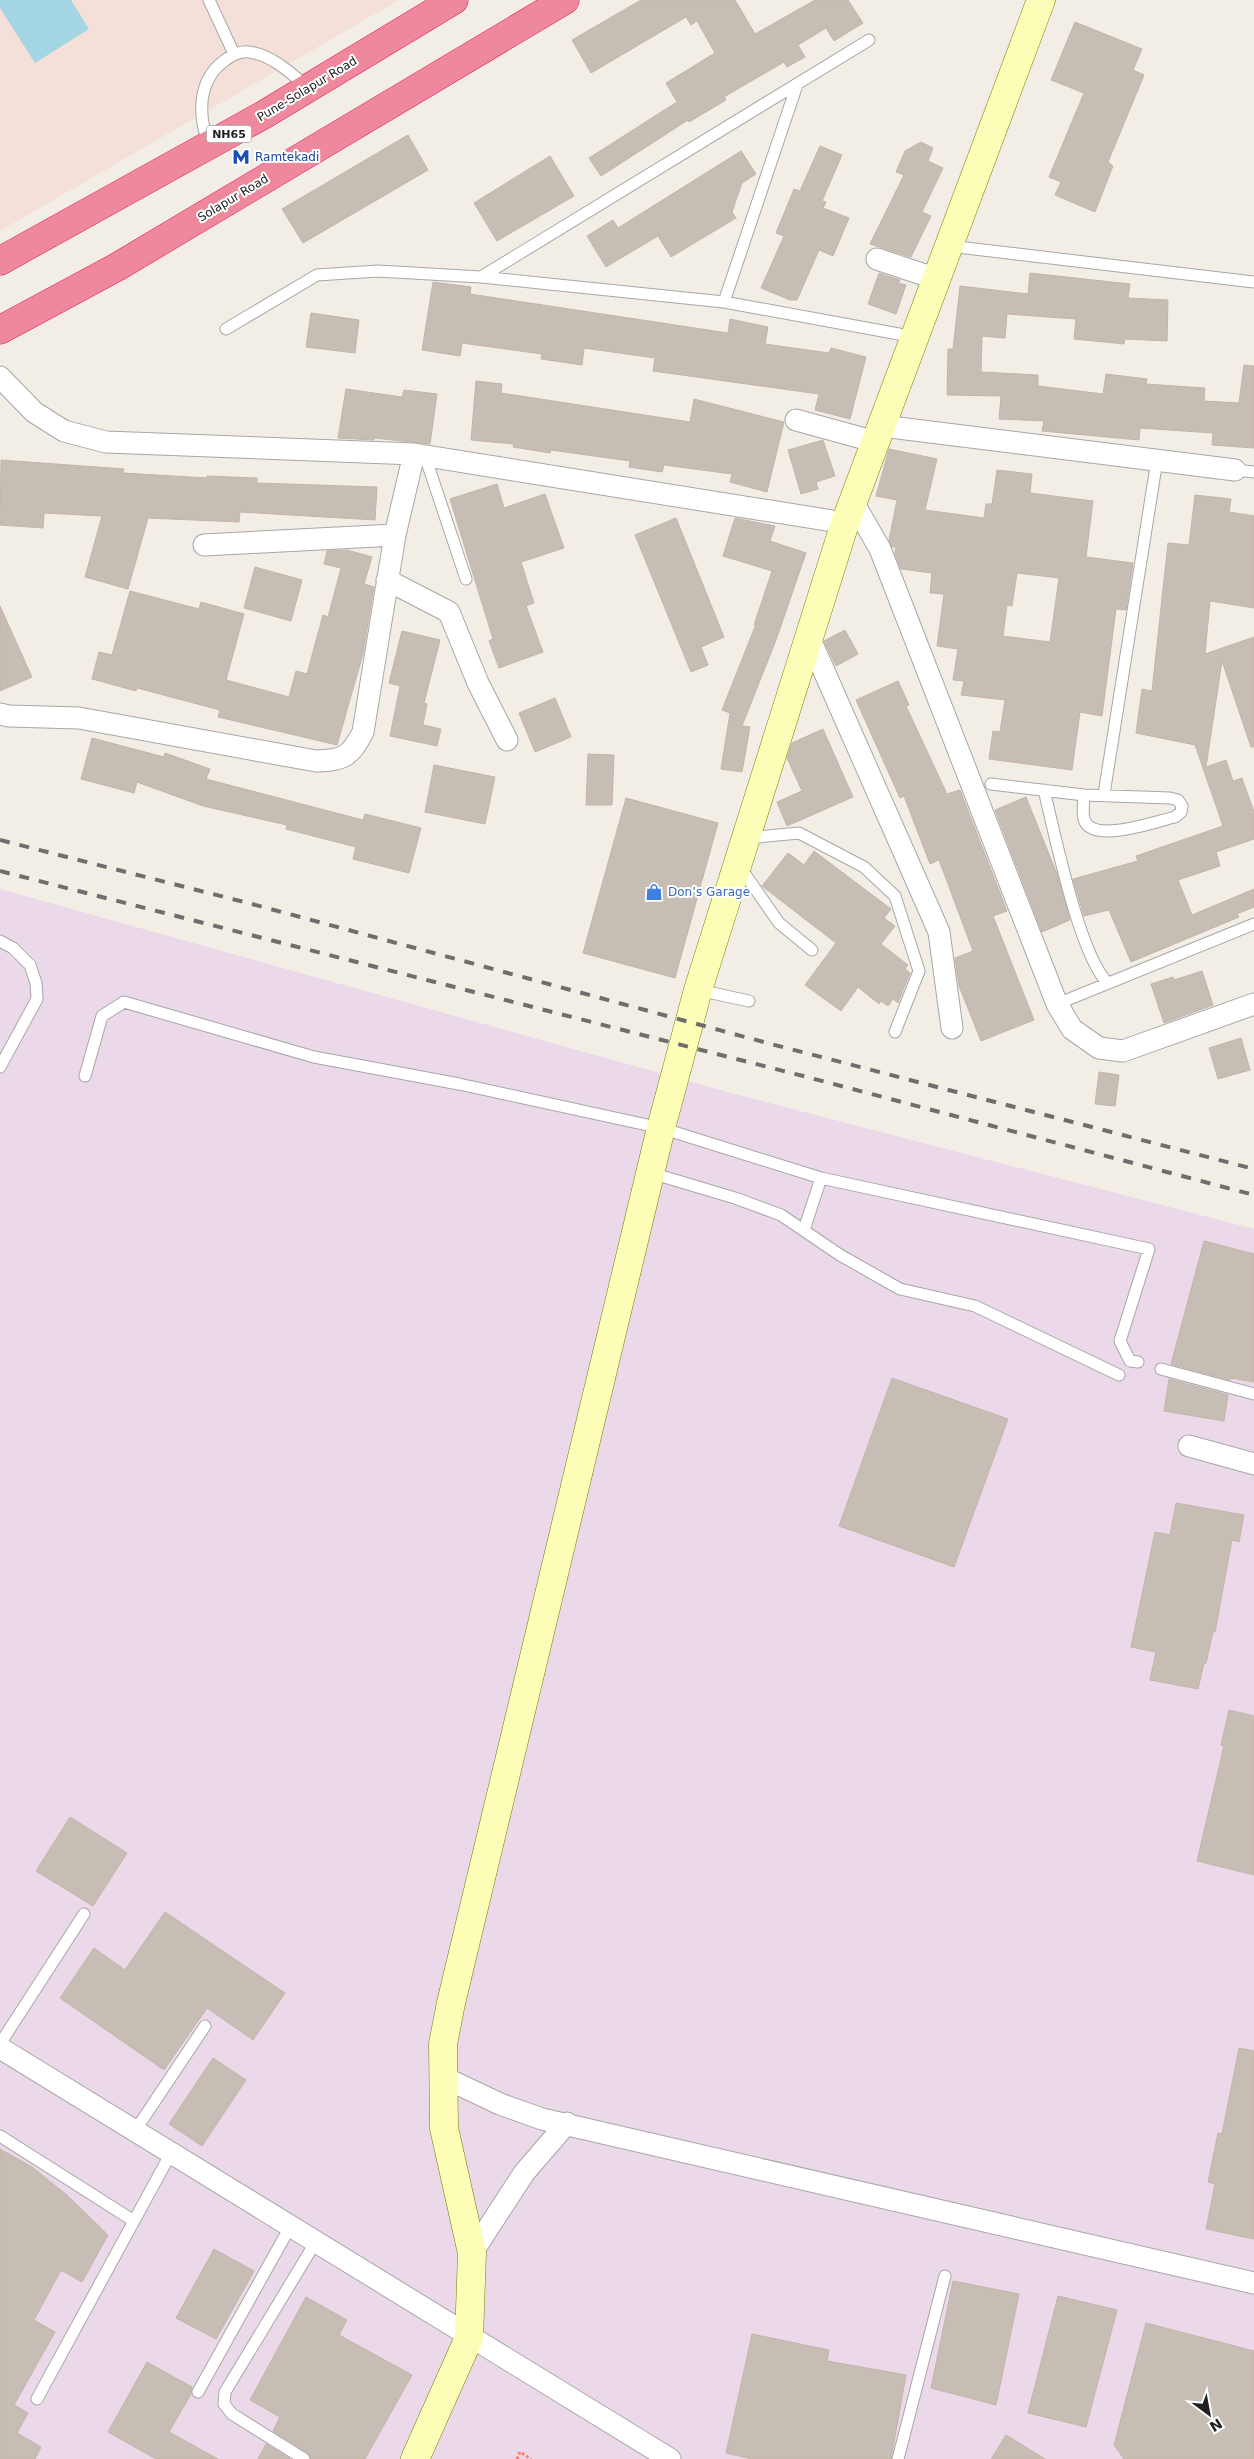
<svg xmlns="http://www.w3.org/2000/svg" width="1254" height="2459" font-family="'DejaVu Sans',sans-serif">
	<rect width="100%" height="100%" fill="#f2eee6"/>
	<path fill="#ebd8e8" d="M0 889 731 1093 1254 1229V2459H0Z"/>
	<path fill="#f4e0d9" d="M0 0H399L0 231Z"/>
	<path fill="#a4d5e2" d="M0 0H71L89 29 35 63 0 8Z"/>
	<path fill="#c6bdb5" stroke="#c5b4a7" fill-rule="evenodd" d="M641 0H735L755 34 815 0H848L863 23 834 41 826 28 798 45 805 57 787 67 784 62 724 97 726 100 689 122 688 120 601 176 589 158 677 102 666 83 715 53 697 21 691 25 686 17 591 73 572 40Z
		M1075 22 1142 49 1133 70 1144 75 1108 162 1113 166 1095 212 1055 195 1061 182 1049 177 1084 93 1051 80Z
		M408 135 428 170 303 243 282 209Z
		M921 142 933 148 928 161 943 168 922 212 931 216 911 257 870 244 904 175 896 172 905 151Z
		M820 146 842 155 822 201 826 202 823 208 849 218 833 256 819 250 797 300H790L761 288 784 236 776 233 794 189 800 191Z
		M741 151 756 174 742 183 732 212 736 218 671 257 658 236 606 267 587 236 613 220 618 228Z
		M550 156 574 196 497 241 474 203Z
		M879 273 900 280 898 283 906 285 896 314 868 304Z
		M1030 273 1130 284 1128 298 1168 300 1167 341 1125 339 1124 344 1074 339 1076 319 1007 314 1005 338 982 336 981 372 1038 375V386L1103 394 1106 374 1147 379 1146 384 1205 388 1204 401 1239 403 1244 365 1254 366V448L1212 445 1213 433 1140 428 1139 440 1042 431 1044 421 999 419 1001 396 947 395 948 349H953L960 286 1028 294Z
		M433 282 471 287 470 294 728 333 730 319 768 327 765 344 829 353 831 348 866 357 850 419 815 410 819 394 653 371 655 358 584 348 582 365 541 359 542 354 462 343 460 356 422 350Z
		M311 313 359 320 355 353 306 347Z
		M476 381 502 384 501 393 690 422 694 399 784 422 767 492 730 482 732 474 664 465 662 472 629 467 630 461 551 450 550 453 513 447 514 444 471 440Z
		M346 389 402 397 404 390 437 394 430 444 374 438V440L338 438Z
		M823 440 835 476 816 482 818 489 801 494 788 450Z
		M889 449 937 459 925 510 984 518 986 504H992L997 470 1032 474 1030 493 1093 501 1086 557 1133 563 1126 610 1116 609 1102 716 1080 712 1072 770 989 759 993 731 1000 732 1005 700 961 695 964 681 953 680 958 649 937 646 944 594 930 593 932 573 901 569 895 554 896 547H892L889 540 897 500 876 496ZM1017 573 1059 578 1050 642 1003 636 1007 605 1012 606Z
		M1 460 124 469 123 473 207 478V476L257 478V483L377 487 375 520 240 512 239 522 148 518 128 589 85 577 102 516 44 513 43 528 0 525Z
		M497 484 504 508 545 494 564 548 521 562 534 603 526 606 543 652 499 668 489 641 493 639 450 499Z
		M1195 495 1231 499 1229 512 1254 516V608L1210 601 1205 654 1254 637V747H1251L1222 661 1206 767 1226 760 1233 781 1242 778 1254 812V839L1216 852 1220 866 1178 880 1192 915 1254 889V907L1237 914 1239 917 1131 962 1109 910 1084 916 1073 879 1138 861 1136 856 1223 826 1195 745 1136 733 1142 689 1152 691 1168 543 1189 545Z
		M676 518 724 637 701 647 708 665 691 672 635 535Z
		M735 518 775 526 770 541 806 553 776 640 742 726 750 727 742 772 721 769 730 713 722 710 756 624 754 625 772 571 723 556Z
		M347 550 372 557 364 584 374 587 363 654 337 745 218 717 220 710 137 688 136 691 92 679 99 652 112 655 130 591 199 609 201 602 244 614 226 680 289 697 296 671 307 674 323 615 328 617 341 568 324 564 327 551Z
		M255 567 302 580 291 621 244 608Z
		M0 606 32 677 0 691Z
		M845 630 858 654 836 666 824 641Z
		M402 631 440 640 424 703 427 704 423 725 441 729 437 746 390 736 400 686 389 683Z
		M898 681 909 705 906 706 947 794 960 790 1007 911 993 916 1034 1020 981 1041 959 986 955 958 973 951 939 860 930 864 904 796 900 798 856 700Z
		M555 698 571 737 535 752 519 713Z
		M823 729 853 797 787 826 777 802 802 791 787 758 792 743Z
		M92 738 164 757 165 753 210 769 206 779 363 820 365 814 421 828 409 873 353 859 356 847 286 829 287 825 203 806 137 782 134 793 81 779Z
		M588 754 614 755 612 805H586Z
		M434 765 495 777 485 824 425 812Z
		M1026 797 1057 874 1070 920 1042 932 995 810Z
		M626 798 718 823 675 978 583 953Z
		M814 851 891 909 884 918 895 926 881 944 908 965 905 969 910 973 898 1003 893 999 888 1006 881 1001 879 1004 858 987 841 1011 805 985 836 943 762 886 788 853 804 865Z
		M1202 971 1213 1005 1164 1023 1151 984 1173 977 1174 980Z
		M1241 1038 1250 1070 1218 1079 1209 1048Z
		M1099 1072 1119 1075 1115 1106 1095 1104Z
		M1204 1241 1254 1254V1382L1231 1378 1230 1380 1171 1364Z
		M892 1378 1008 1419 954 1567 839 1526Z
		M1169 1379 1228 1395 1224 1421 1164 1411Z
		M1176 1503 1244 1515 1239 1542 1232 1540 1215 1632H1213L1206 1663H1204L1198 1689 1150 1680 1156 1652 1131 1647 1155 1532 1170 1535Z
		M1229 1710 1254 1716V1875L1197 1861 1224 1746 1221 1745Z
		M70 1817 127 1853 93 1906 36 1871Z
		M165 1912 285 1993 253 2040 207 2008 164 2070 60 1998 94 1948 125 1970Z
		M1239 2048 1254 2051V2239L1206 2229 1215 2184 1208 2182 1218 2133 1222 2134Z
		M213 2058 246 2080 202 2146 169 2124Z
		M0 2149 32 2167 68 2196 108 2235 82 2282 61 2270 34 2320 55 2332 14 2405 28 2413 17 2433 41 2447 35 2459H0Z
		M214 2249 254 2271 216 2339 176 2318Z
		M953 2281 1019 2294 996 2405 931 2388Z
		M1058 2296 1117 2310 1086 2427 1028 2413Z
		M306 2297 347 2320 339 2335 412 2375 365 2459H311L308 2453 273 2431 280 2417 250 2400Z
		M1146 2323 1254 2351V2459H1124L1114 2445Z
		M752 2334 829 2350 827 2361 906 2375 891 2459H752L726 2453Z
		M147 2362 192 2387 191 2394 169 2432 218 2459H156L108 2432Z
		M1006 2435 1045 2459H991Z
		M266 2444 290 2459H258Z"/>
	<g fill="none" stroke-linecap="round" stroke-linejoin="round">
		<g stroke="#a7a7a7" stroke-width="13">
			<path id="lane" d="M209 0 234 54
				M209 145C198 116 197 81 224 61 232 55 239 51 249 52 272 55 291 73 308 88
				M949 246 1254 282
				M481 277 869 40
				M724 302 797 85
				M226 329 317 275 378 271 481 277 724 302 915 337
				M425 456 466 579
				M1235 470 1254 472
				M991 784 1084 795 1170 798 1178 800 1182 806 1181 812 1175 817C1157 821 1091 845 1084 819 1082 812 1084 802 1084 795
				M1044 790C1054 831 1080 958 1108 983
				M1104 794 1157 460
				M747 838 799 833 864 867 895 896 919 971 895 1032
				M740 867 779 923 812 950
				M0 941 13 948 30 965 36 983 37 999 0 1067
				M698 990 749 1001
				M1057 1004 1254 924
				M85 1076 102 1016 124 1002 314 1057 459 1084 661 1128 821 1178 1149 1249 1120 1341 1130 1361 1138 1362
				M651 1173 735 1198 781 1215 840 1255 900 1289 975 1306 1119 1375
				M804 1230 821 1178
				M1161 1369 1254 1394
				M0 2044 84 1914
				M135 2131 205 2026
				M0 2136 134 2221
				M198 2392 290 2227
				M37 2399 171 2153
				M304 2459 232 2414 224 2404 225 2392 315 2243
				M898 2459 945 2276"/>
		</g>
		<g stroke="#a7a7a7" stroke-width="23">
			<path id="street" d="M877 259 937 279
				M0 377 34 412 64 431 106 442 414 454 845 523
				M796 420 876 442
				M882 426 1235 470
				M853 502 880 549 1057 1004 1072 1029 1099 1048 1123 1051 1254 1004
				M204 545 395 535
				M387 580 449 612 478 683 507 740
				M809 637 939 932 952 1028
				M0 714 9 716 79 718 316 761C344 760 350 757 363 732L395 535 414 454
				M1189 1446 1254 1464
				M0 2048 670 2459
				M443 2077 500 2104 542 2119 1254 2283
				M472 2253 524 2173 567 2123"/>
		</g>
		<g stroke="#737f00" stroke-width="29">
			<path id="secondary" d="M415 2459 469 2338 472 2253 444 2128 443 2044 451 2003 661 1128 698 990 845 523 1041 0"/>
		</g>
		<g stroke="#e91a64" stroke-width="29">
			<path id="highway" d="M0 261 265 114 454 0
				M0 330 117 267 565 0"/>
		</g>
		<path stroke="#ff776a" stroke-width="3" stroke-dasharray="2.5 2.5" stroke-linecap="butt" d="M517 2459 520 2452 531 2459"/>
		<use href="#lane" stroke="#fff" stroke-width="11"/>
		<use href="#street" stroke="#fff" stroke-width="21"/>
		<use href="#secondary" stroke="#fcfeb7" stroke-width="28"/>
		<use href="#highway" stroke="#ee899d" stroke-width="28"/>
		<path stroke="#6e6e6e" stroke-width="4" stroke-dasharray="10 10" stroke-linecap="butt" d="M0 840 252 904 771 1044 1254 1169
			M0 871 807 1077 1254 1195"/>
	</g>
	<defs>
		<g id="metro-bare" transform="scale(1.35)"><path d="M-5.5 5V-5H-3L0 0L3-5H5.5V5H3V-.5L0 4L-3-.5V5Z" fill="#1a4fb4" stroke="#fff" stroke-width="2.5" paint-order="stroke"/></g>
		<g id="shop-bare" transform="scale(1.35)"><path d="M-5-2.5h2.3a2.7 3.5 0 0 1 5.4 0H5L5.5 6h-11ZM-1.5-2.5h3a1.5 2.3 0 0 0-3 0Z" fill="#3f7fe0" stroke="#fff" stroke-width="2.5" paint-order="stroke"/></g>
	</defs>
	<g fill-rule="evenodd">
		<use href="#metro-bare" x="241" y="157"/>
		<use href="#shop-bare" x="654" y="892"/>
	</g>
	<g text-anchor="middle" stroke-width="4" stroke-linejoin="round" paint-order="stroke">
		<rect fill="#fff" stroke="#636363" stroke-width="1" x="206.5" y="125.5" width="45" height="17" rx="4"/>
		<g font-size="11" font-weight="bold" fill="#202020">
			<text x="229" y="138">NH65</text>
		</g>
		<g font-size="12" fill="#202020" stroke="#fff">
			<text transform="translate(307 89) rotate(-31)" y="4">Pune-Solapur Road</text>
			<text transform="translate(233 198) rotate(-31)" y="4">Solapur Road</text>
		</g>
		<g font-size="12" fill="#164399" stroke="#fff" text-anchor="start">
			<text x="255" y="161">Ramtekadi</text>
		</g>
		<g font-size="12" fill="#366cbe" stroke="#fff" text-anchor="start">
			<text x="668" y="896">Don’s Garage</text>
		</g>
	</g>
	<g transform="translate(1209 2414) rotate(148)" stroke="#ffffff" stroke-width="4" paint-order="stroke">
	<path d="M0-4L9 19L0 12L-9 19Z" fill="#202020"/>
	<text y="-8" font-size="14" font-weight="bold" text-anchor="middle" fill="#202020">N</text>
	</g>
</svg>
